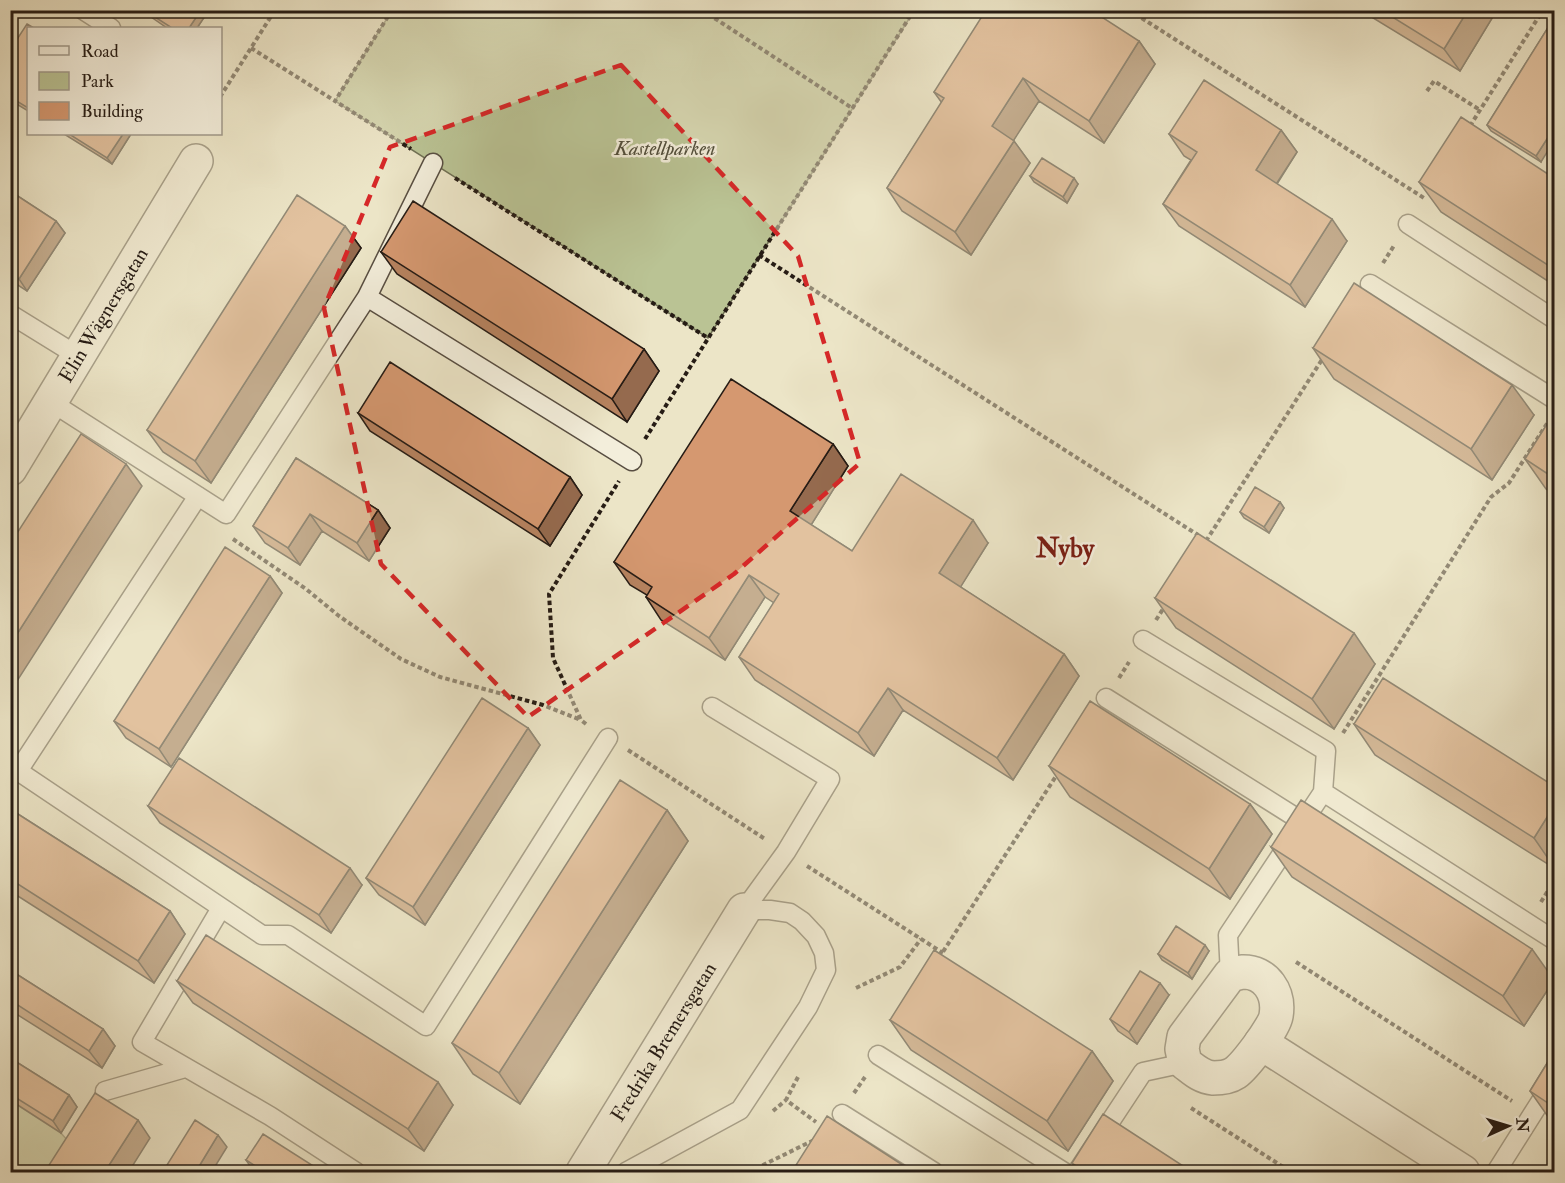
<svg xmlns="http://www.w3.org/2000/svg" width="1565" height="1183" font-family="'IM FELL Double Pica',serif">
	<rect width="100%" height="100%" fill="#ece5c7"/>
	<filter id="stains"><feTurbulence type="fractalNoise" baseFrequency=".00333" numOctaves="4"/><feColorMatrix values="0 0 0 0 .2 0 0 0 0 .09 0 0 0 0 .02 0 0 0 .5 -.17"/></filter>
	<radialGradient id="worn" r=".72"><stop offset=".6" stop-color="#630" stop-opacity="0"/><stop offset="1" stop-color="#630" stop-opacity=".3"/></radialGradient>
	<path fill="#bac394" stroke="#707054" stroke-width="1.5" d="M379 11H914L708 338 335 101 388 17Z
		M10 1100 61 1133 68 1141 51 1172H11Z"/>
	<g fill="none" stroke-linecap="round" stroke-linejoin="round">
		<g stroke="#584e42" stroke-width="21">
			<path id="service" d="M83 10 111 28
				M1408 224 1554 319
				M1370 284 1554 399
				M367 297 632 461
				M10 314 78 356
				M51 402 226 514 367 297 433 163
				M198 496 18 771 262 935H288L426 1026 608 738
				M1143 640 1326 751 1323 792 1228 935 1230 975
				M1106 698 1303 822
				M712 707 830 779 786 852 744 910
				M1323 792 1554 940
				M221 908 142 1042 270 1116 356 1172
				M878 1055 1064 1172
				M105 1091 185 1068
				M842 1114 934 1172
				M626 1172 740 1110 808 1007 826 970 824 953 816 936 802 921 790 913 770 910H744
				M1077 1172 1143 1072 1185 1063
				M1496 1172 1554 1080"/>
		</g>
		<g stroke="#584e42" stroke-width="36">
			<g id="minor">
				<path id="s1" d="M10 469 196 161"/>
				<path d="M1242 972C1266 971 1280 993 1276 1016 1274 1028 1245 1066 1235 1073 1229 1077 1220 1078 1213 1078 1201 1077 1193 1069 1185 1063L1182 1049 1184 1037 1230 975Z"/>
				<path d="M1261 1043 1463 1172"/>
				<path id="s2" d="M583 1172 744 910"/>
			</g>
		</g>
		<path stroke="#261c15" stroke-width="4" stroke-dasharray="4.5 3" stroke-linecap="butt" d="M379 10 388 16
			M392 10 335 101 411 149
			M702 10 852 108
			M1129 10 1424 198
			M251 48 335 101
			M1427 91 1434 81 1480 110
			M220 97 275 10
			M1470 126 1543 10
			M455 178 708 338
			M759 255 1198 535
			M1383 263 1395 244
			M645 439 914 10
			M233 539 306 589 339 616 401 659 440 677 543 705 581 720
			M1206 541 1323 358
			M1156 620 1165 606
			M1119 678 1129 662
			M586 724 581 720 553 658 549 594 619 481
			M1343 733 1491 497 1509 483 1548 422
			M628 750 765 839
			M807 866 943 953
			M1541 902 1554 881
			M939 958 1058 773
			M1296 962 1512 1101
			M856 988 900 967 921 939
			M798 1077 786 1100 816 1122
			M854 1093 865 1077
			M1191 1108 1291 1172
			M773 1111 786 1100
			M749 1172 814 1140"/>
		<use href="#service" stroke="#f3eedb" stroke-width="18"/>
		<use href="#minor" stroke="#f3eedb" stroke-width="33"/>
	</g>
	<path fill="#b78360" stroke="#261c15" stroke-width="1.5" d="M141 10H209L197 28H167Z
		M1360 10H1497L1460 71Z
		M1012 16 1139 41 1155 64 1104 143 1039 101 1013 140 1030 163 971 255 902 211 887 188 942 103 934 92Z
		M1554 18 1541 162 1491 131 1487 125Z
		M28 28V111L10 100V50Z
		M1281 130 1297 152 1277 184 1347 241 1305 307 1179 226 1163 204 1191 160 1184 156 1169 134Z
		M64 134H131L112 164Z
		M1030 176 1078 184 1067 203 1034 182Z
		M1554 178V285L1441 212 1419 182Z
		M10 191 56 221 65 233 27 291 10 280Z
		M345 226 361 248 211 483 163 452 147 430Z
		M381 252 644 349 659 371 627 422 397 274Z
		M1313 348 1534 415 1492 480 1334 379Z
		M358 413 570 477 582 495 550 546 370 431Z
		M1554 413V495L1546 489 1525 459Z
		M833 444 848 466 811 525 852 551 988 543 960 587 1064 654 1079 676 1013 780 903 710 874 756 755 680 739 657 774 603 765 597 725 660 661 620 646 597 647 595 630 585 614 562Z
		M296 458 378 510 390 528 369 561 322 531 300 565 265 543 253 526Z
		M1280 502 1284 508 1269 533 1244 518 1240 512Z
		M270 576 282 593 171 767 126 738 114 721Z
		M1155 598 1375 664 1334 729 1176 628Z
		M1354 724 1554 786V868L1375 755Z
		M528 728 540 745 425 925 379 895 366 878Z
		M1049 766 1250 804 1272 834 1230 899 1070 797Z
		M148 806 362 885 331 933 160 823Z
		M10 809 170 911 185 934 154 983 10 891Z
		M667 810 688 841 520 1104 473 1074 452 1043Z
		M1271 847 1554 980 1524 1026 1292 877Z
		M1209 951 1192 979 1162 960 1158 954Z
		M10 970 103 1029 115 1046 102 1068 10 1010Z
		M177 981 453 1105 424 1151 193 1003Z
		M1169 995 1137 1044 1118 1031 1110 1019Z
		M890 1020 1092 1051 1113 1081 1068 1151 911 1050Z
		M1554 1052V1123L1551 1121 1530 1091Z
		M10 1058 69 1095 77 1107 61 1133 10 1100Z
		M246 1160 318 1173H255Z
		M1072 1163 1194 1173H1079Z"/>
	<path fill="#956a4e" stroke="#261c15" stroke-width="1.5" d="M201 10H209L197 28H189Z
		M1468 10H1497L1460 71 1444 49Z
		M12 11 16 17 10 26V13Z
		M1139 41 1155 64 1104 143 1089 121Z
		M1023 78 1039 101 1008 149 992 126Z
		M1554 128V141L1541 162 1536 156Z
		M1281 130 1297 152 1271 192 1256 170Z
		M123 134H131L112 164 107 158Z
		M1014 141 1030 163 971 255 955 232Z
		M1074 178 1078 184 1067 203 1063 197Z
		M1332 219 1347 241 1305 307 1290 285Z
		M56 221 65 233 27 291 19 279Z
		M345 226 361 248 211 483 195 461Z
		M644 349 659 371 627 422 612 399Z
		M1512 385 1534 415 1492 480 1471 449Z
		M833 444 848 466 806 533 790 511Z
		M126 464 142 486 10 692V645Z
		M570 477 582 495 550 546 538 529Z
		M1280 502 1284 508 1269 533 1264 527Z
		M378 510 390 528 369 561 357 543Z
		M310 514 322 531 300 565 288 548Z
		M973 520 988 543 955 596 939 573Z
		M749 575 765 597 725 660 709 638Z
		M270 576 282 593 171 767 159 749Z
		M1354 633 1375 664 1334 729 1312 699Z
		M1064 654 1079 676 1013 780 997 758Z
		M888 688 903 710 874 756 858 733Z
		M528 728 540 745 425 925 413 907Z
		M1250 804 1272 834 1230 899 1209 869Z
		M1554 806V867L1534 838Z
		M667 810 688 841 520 1104 499 1073Z
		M350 868 362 885 331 933 319 915Z
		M170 911 185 934 154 983 138 961Z
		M1205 945 1209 951 1192 979 1188 973Z
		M1532 949 1554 980 1524 1026 1503 996Z
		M1160 983 1169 995 1137 1044 1129 1032Z
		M103 1029 115 1046 102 1068 89 1051Z
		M1092 1051 1113 1081 1068 1151 1047 1121Z
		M438 1082 453 1105 424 1151 408 1129Z
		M69 1095 77 1107 61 1133 53 1121Z
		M138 1120 150 1138 128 1173H104Z
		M218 1135 227 1147 211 1173H195Z
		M315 1167 318 1173H312Z"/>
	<path fill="#d59870" stroke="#261c15" stroke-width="1.5" d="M144 10H201L189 28H172Z
		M986 10H1004L1012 16 1015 10H1091L1139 41 1089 121 1023 78 992 126 1014 141 955 232 887 188 944 98 934 92Z
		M1381 10H1468L1444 49Z
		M1554 18V128L1536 156 1487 125Z
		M27 24 34 28H28V108L10 97V50Z
		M1204 80 1281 130 1256 170 1332 219 1290 285 1163 204 1197 152 1169 134Z
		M1461 117 1554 178V269L1419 182Z
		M69 134H123L107 158Z
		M1042 158 1074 178 1063 197 1030 176Z
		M10 191 56 221 19 279 10 274Z
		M297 195 345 226 195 461 147 430Z
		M413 201 644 349 612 399 381 252Z
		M1354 283 1512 385 1471 449 1313 348Z
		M390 362 570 477 538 529 358 413Z
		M731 379 833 444 790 511 852 551 901 474 973 520 939 573 1064 654 997 758 888 688 858 733 739 657 779 594 749 575 709 638 646 597 652 587 614 562Z
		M1554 413V478L1525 459Z
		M81 434 126 464 10 645V544Z
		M296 458 378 510 357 543 310 514 288 548 253 526Z
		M1255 487 1280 502 1264 527 1240 512Z
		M1197 533 1354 633 1312 699 1155 598Z
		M225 547 270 576 159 749 114 721Z
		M1383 678 1554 786V806L1534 838 1354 724Z
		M482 698 528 728 413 907 366 878Z
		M1090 701 1250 804 1209 869 1049 766Z
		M179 758 350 868 319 915 148 806Z
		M620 780 667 810 499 1073 452 1043Z
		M1301 800 1532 949 1503 996 1271 847Z
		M10 809 170 911 138 961 10 879Z
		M1176 926 1205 945 1188 973 1158 954Z
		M206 935 438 1082 408 1129 177 981Z
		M934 950 1092 1051 1047 1121 890 1020Z
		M10 970 103 1029 89 1051 10 1000Z
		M1140 971 1160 983 1129 1032 1110 1019Z
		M1554 1052V1107L1530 1091Z
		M10 1058 69 1095 53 1121 10 1094Z
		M95 1093 138 1120 104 1173H44Z
		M1103 1114 1194 1173H1087L1072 1163Z
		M827 1116 915 1173H791Z
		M195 1120 218 1135 195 1173H162Z
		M263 1134 315 1167 312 1173H266L246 1160Z"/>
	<path d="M0 0H1565V1183H0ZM621 65 798 256 860 463 734 574 528 717 381 564 324 308 390 147Z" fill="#ece5c7" fill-opacity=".55" fill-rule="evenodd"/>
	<path fill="none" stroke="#d62828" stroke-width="4.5" stroke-dasharray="12 8" stroke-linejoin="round" d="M621 65 798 256 860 463 734 574 528 717 381 564 324 308 390 147Z"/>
	<g text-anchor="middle" stroke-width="5" stroke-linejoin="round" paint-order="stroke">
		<g font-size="20" font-style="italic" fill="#524e3b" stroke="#f3eedb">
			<text x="665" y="155">Kastellparken</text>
		</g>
		<g font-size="20" fill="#261c15" stroke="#f3eedb">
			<text dy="7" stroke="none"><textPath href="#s1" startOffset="180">Elin Wägnersgatan</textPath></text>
			<text dy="7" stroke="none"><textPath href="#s2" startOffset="153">Fredrika Bremersgatan</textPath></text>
		</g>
		<g font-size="26" font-weight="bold" fill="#7a1f14" stroke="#f3eedb">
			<text x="1065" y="557">Nyby</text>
		</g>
	</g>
	<rect width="1565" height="1183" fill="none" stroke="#ece5c7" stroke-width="36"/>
	<rect x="12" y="12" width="1541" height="1159" fill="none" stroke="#261c15" stroke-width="3"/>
	<rect x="18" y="18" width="1529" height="1147" fill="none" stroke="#261c15" stroke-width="1.5"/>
	<rect x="27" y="27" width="195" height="108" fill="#f3eedb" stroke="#a19a8c" stroke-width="1.5"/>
	<rect x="39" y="46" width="30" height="9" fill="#f3eedb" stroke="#a19a8c" stroke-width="1.5"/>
	<text x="81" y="57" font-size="18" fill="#261c15">Road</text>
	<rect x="39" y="72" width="30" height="18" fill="#bac394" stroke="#a19a8c" stroke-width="1.5"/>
	<text x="81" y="87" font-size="18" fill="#261c15">Park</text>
	<rect x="39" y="102" width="30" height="18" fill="#d59870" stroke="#a19a8c" stroke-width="1.5"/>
	<text x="81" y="117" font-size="18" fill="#261c15">Building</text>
	<g transform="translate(1508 1126) rotate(86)" stroke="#f3eedb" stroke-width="4.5" paint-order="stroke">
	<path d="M0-4.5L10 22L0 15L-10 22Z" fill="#261c15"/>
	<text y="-9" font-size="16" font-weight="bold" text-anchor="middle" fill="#261c15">N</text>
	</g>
	<rect width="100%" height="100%" filter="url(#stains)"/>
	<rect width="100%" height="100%" fill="url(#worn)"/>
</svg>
